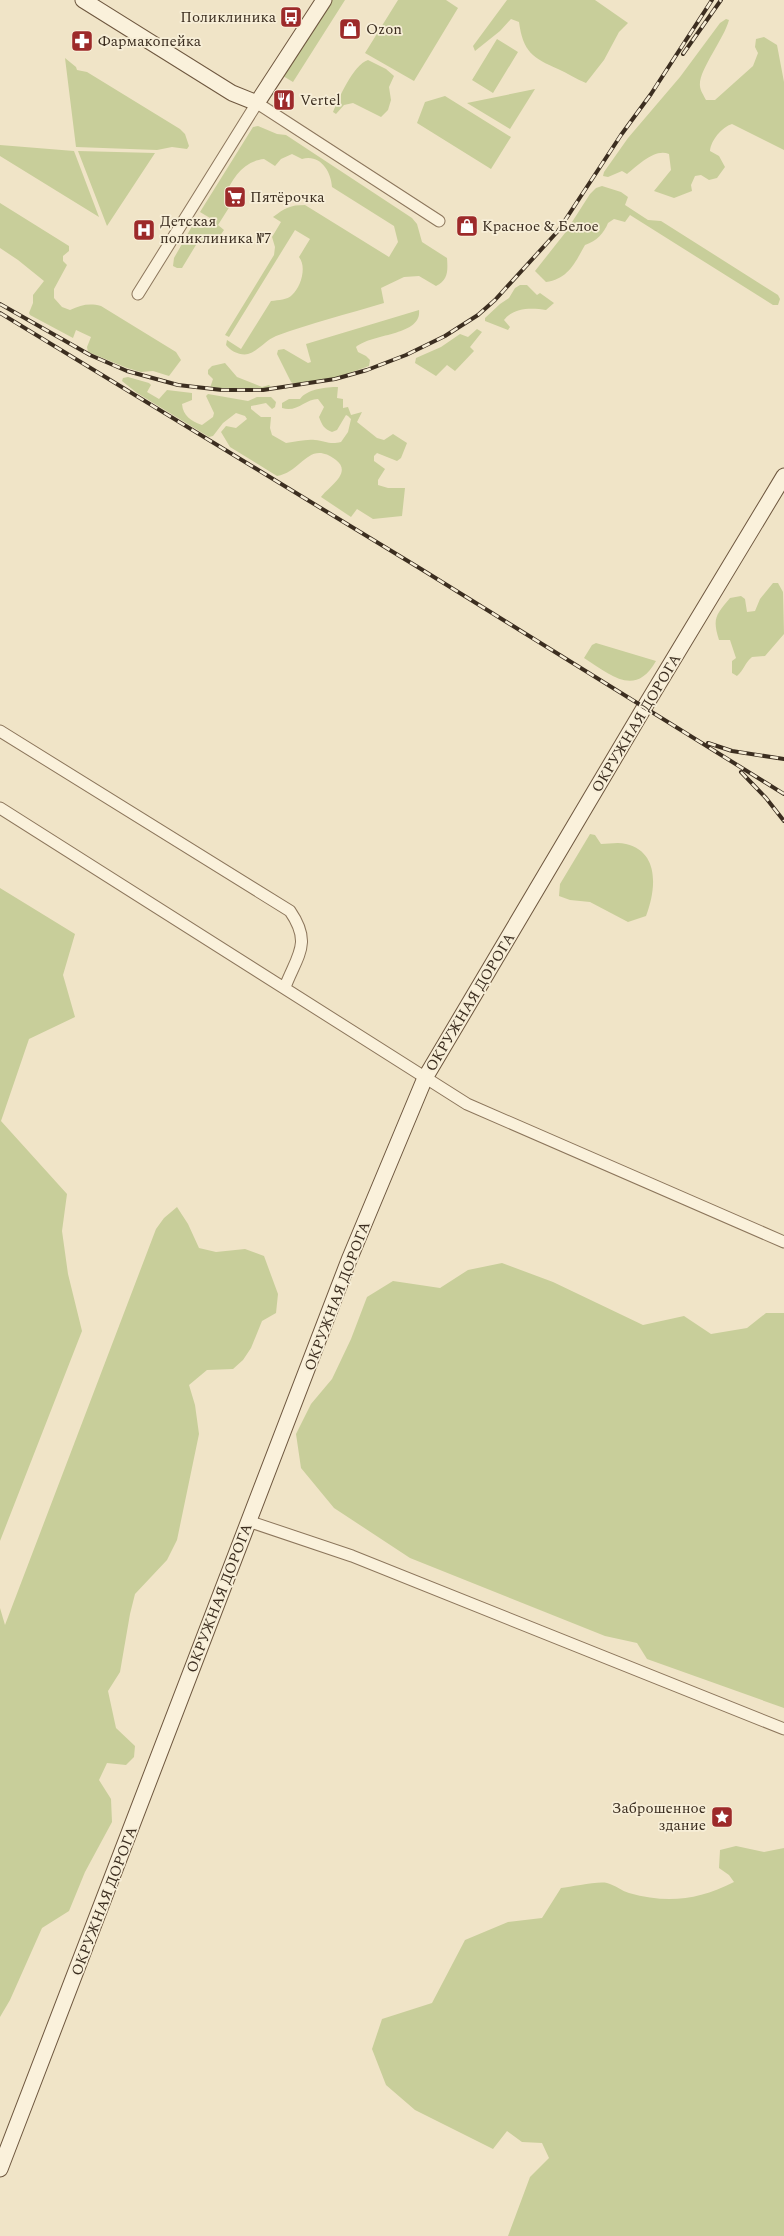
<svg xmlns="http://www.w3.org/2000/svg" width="784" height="2236" font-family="Spectral,serif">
	<rect width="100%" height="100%" fill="#f0e4c7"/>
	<path fill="#c8ce9a" d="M331 0H345L293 82 283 76Z
		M398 0H446L458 8 414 81 365 53Z
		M507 0H595L628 23 619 32 604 60 586 83C576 79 567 73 558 69 533 58 523 52 519 22L511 19 500 31 475 51 473 46Z
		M726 19 729 20C724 39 698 71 700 86 700 90 704 96 706 100H715L753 66 758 53 755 47 756 39 764 37 777 45 784 82V150L732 124C722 127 711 140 710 151L719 156 725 167 717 178 709 180 701 175 695 176 691 185 692 191 674 198 654 191 671 170 669 154C655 148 638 165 627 174L622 171 608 177 603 176 604 172 628 138 680 77 720 23Z
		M497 39 518 52 493 93 472 80Z
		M65 58 76 67 77 70 87 72 180 129 185 134 189 146 187 149 172 147 157 150 76 147Z
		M368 60 386 69 394 76 389 87 391 100 388 110 381 117 353 103 344 105 336 114 333 112C339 98 353 65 368 60Z
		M535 89 510 129 467 103Z
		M445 96 511 137 491 169 417 123 425 102Z
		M258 126 277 134 286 135 412 218 417 224 422 242 447 258C448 271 448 280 436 286L419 276 404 277 381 288 384 303C348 314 311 323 276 336 266 340 257 352 248 354 241 356 230 351 226 345L227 340 241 349 271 301C279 300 287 300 292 295 301 287 307 267 299 257L310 239 295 230 229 337 225 335 274 255 275 247 272 237 281 222 273 217C285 208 290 205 305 205L389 257 398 242 394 226 332 187C331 171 320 154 302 159L292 154 281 159 275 166 264 159C244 161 232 178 225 196L230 206 218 225 224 230 215 243 207 239 199 240 182 268H177L173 266 174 258 195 221 203 226 208 225 210 218 200 212 253 127Z
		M0 145 74 151 99 217 0 156Z
		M78 151 155 153 107 226Z
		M602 186 621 192 628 197 625 205 648 220 661 221 778 295 780 299 778 305H773L630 215 625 222 614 219 608 223C604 233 597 241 585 245 575 263 568 279 546 282L535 271 565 233 590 194 596 188Z
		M0 203 69 246V251L63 256V261L67 265 54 289V298L62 307 70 310C81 305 89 303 101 306L176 352 181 360 169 376 153 371 141 372 127 368 88 352 87 347 91 337 76 330 73 338 30 315 29 313 33 303V295L44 281 18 260 0 248Z
		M520 285H527L537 295 540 293 554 303 546 310C532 308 514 307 504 320L510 327 508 330 485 321V318L500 304 509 298 515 288Z
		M419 310C422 336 372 333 356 347L358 352 366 356 370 360 369 366 335 378 296 385 291 382 277 354 278 350 284 349 308 363 311 362 306 344Z
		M477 329 482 332 470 347 474 351 455 371 447 365 436 376 415 363 416 358 441 347 460 334 468 337Z
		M225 363 237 377 262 387 269 385 272 388H210L213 379 208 374V370L212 366Z
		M128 377 149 383 151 385 147 392 159 399 167 390 192 393V400L182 404C183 416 191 421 202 425L213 417 214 413 206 396 208 394 248 401 257 397H271L276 402 275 407 272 409 266 403 251 406V409L261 417H271L270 428 272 435 286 443C296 442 305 439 315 440 325 441 330 445 341 442L348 432 351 419 348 416 346 415 337 430 332 432C324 429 322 425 319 417L324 407 318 399C305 399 297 413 282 408V403L289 399H300C307 389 326 387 338 387L337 398 343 399V408L348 407 351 415 362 412 357 422 377 438 384 440 393 434 407 443 401 458 397 461 377 453 374 456V461L385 469 378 480V485L388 488H405L402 516 373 519 357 509 351 517 321 497C328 487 353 473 336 460 308 439 303 472 277 476L230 447 221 432 226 426 236 428 247 419 245 416 236 413 223 423 213 436 209 437 137 393 122 381 123 378Z
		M773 583H778L783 592 784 634 765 656 752 657C744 664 744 670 737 676L732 673V661L736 658 730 640H719C712 618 716 615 730 598L741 596 745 599 747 612 755 611 760 599Z
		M596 643 656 661C635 698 611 675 584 658L592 645Z
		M590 834 595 835 601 844C609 844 618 842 626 844 660 852 656 890 646 916L628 922 590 902 570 900 559 896 560 884Z
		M0 888 75 934 63 975 75 1017 29 1039 1 1121 67 1194 62 1231 68 1274 82 1331 0 1541Z
		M177 1207 188 1224 199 1248 216 1252 245 1249 264 1256 278 1294 276 1313 262 1321 251 1348 243 1360 233 1369 207 1370 189 1385 195 1405 199 1434 177 1540 167 1560 135 1594 130 1614 120 1672 108 1691 116 1728 135 1746 134 1757 126 1765 107 1763 99 1780 111 1799 112 1822 85 1872 69 1911 42 1928 10 2000 0 2017V1608L5 1625 156 1229 164 1218Z
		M502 1263 553 1282 643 1325 684 1316 711 1334 747 1328 766 1313H784V1708L647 1659 637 1643 605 1636 410 1558 334 1508 301 1468 296 1434 311 1404 332 1379 351 1339 367 1297 393 1281 440 1288 468 1270Z
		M736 1846 764 1852 784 1848V2236H508L530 2177 549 2158 542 2143 522 2142 507 2131 493 2149 415 2110 386 2085 372 2049 382 2019 432 2003 465 1940 508 1922 542 1918 561 1888C572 1887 597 1881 607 1883 615 1885 622 1891 629 1893 668 1904 698 1900 734 1882L729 1875 719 1868 720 1850Z"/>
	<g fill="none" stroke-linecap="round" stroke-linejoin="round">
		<g stroke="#8c765c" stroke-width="13">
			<path id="street" d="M138 294 257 103 439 221
				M0 731 290 911C312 943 298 954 285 987
				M0 808 467 1104 784 1242
				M248 1521 352 1556 784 1729"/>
		</g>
		<g stroke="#6e573f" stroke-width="17">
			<path id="secondary" d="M83 0 232 93 257 103 324 0
				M0 2169 349 1260 425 1078 644 708 784 476"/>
		</g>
		<use href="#street" stroke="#faf1db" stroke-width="11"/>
		<use href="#secondary" stroke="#faf1db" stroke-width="15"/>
		<g stroke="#3c2e20" stroke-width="4">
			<path id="rail" d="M683 54 721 0
				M0 304 90 355 127 371 178 385 222 390H263L335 379 367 370 406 355 445 336 478 315 495 300 558 231 621 135 651 94 712 0
				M0 313 421 569 784 794
				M708 743 732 751 784 759
				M741 772 766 798 784 821"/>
		</g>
		<use href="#rail" stroke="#f7eed7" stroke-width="2.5" stroke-dasharray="8" stroke-linecap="butt"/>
	</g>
	<defs>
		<g id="bus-square" transform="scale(1.15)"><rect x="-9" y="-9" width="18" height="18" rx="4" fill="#9d2a2a" stroke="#f7eed7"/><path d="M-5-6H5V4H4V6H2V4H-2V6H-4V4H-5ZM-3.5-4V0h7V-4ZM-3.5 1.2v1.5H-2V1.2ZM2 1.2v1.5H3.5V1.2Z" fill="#fff"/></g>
		<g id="shop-square" transform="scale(1.15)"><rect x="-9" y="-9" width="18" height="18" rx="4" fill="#9d2a2a" stroke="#f7eed7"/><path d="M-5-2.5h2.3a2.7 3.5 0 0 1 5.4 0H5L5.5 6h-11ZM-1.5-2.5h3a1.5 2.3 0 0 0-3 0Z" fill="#fff"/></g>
		<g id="pharmacy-square" transform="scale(1.15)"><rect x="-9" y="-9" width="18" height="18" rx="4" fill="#9d2a2a" stroke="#f7eed7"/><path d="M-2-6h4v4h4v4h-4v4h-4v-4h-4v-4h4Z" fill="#fff"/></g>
		<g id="restaurant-square" transform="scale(1.15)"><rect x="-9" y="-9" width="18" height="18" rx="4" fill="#9d2a2a" stroke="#f7eed7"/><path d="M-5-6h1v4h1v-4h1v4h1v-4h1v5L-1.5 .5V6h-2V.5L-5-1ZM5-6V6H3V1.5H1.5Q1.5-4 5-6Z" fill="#fff"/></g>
		<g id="supermarket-square" transform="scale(1.15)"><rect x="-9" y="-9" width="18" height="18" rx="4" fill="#9d2a2a" stroke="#f7eed7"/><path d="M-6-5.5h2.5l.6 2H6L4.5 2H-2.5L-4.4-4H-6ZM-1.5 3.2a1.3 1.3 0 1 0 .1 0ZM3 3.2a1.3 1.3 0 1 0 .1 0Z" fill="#fff"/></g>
		<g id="hospital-square" transform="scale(1.15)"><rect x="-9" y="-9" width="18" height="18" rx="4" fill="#9d2a2a" stroke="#f7eed7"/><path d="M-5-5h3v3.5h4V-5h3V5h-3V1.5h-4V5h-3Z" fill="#fff"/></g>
		<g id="sight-square" transform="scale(1.15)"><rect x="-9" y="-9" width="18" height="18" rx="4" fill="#9d2a2a" stroke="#f7eed7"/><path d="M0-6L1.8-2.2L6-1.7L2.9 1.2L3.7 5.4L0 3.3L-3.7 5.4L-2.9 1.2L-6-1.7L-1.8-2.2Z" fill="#fff"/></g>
	</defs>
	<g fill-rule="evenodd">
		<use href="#bus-square" x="291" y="17"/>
		<use href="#shop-square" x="350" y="29"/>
		<use href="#pharmacy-square" x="82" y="41"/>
		<use href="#restaurant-square" x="284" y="100"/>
		<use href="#supermarket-square" x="235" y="197"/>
		<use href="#shop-square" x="467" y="226"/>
		<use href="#hospital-square" x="144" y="230"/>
		<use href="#sight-square" x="722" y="1817"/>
	</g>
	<g text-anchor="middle" stroke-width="3.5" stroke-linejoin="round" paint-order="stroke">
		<g font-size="15" fill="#3c2e20" stroke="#f7eed7" text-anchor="start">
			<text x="276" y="22" text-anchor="end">Поликлиника</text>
			<text x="366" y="34">Ozon</text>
			<text x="98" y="46">Фармакопейка</text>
			<text x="300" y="105">Vertel</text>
			<text x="250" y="202">Пятёрочка</text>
			<text x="160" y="226">Детская<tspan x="160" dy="17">поликлиника №7</tspan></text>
			<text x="482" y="231">Красное &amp; Белое</text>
			<text x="706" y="1813" text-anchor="end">Заброшенное<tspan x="706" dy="17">здание</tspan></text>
		</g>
		<g font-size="15" fill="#3c2e20" stroke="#f7eed7">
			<text transform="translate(636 723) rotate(-59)" y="5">ОКРУЖНАЯ ДОРОГА</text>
			<text transform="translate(470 1002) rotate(-59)" y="5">ОКРУЖНАЯ ДОРОГА</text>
			<text transform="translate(337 1296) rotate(-69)" y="5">ОКРУЖНАЯ ДОРОГА</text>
			<text transform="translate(219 1598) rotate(-69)" y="5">ОКРУЖНАЯ ДОРОГА</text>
			<text transform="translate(104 1901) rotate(-69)" y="5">ОКРУЖНАЯ ДОРОГА</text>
		</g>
	</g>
</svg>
